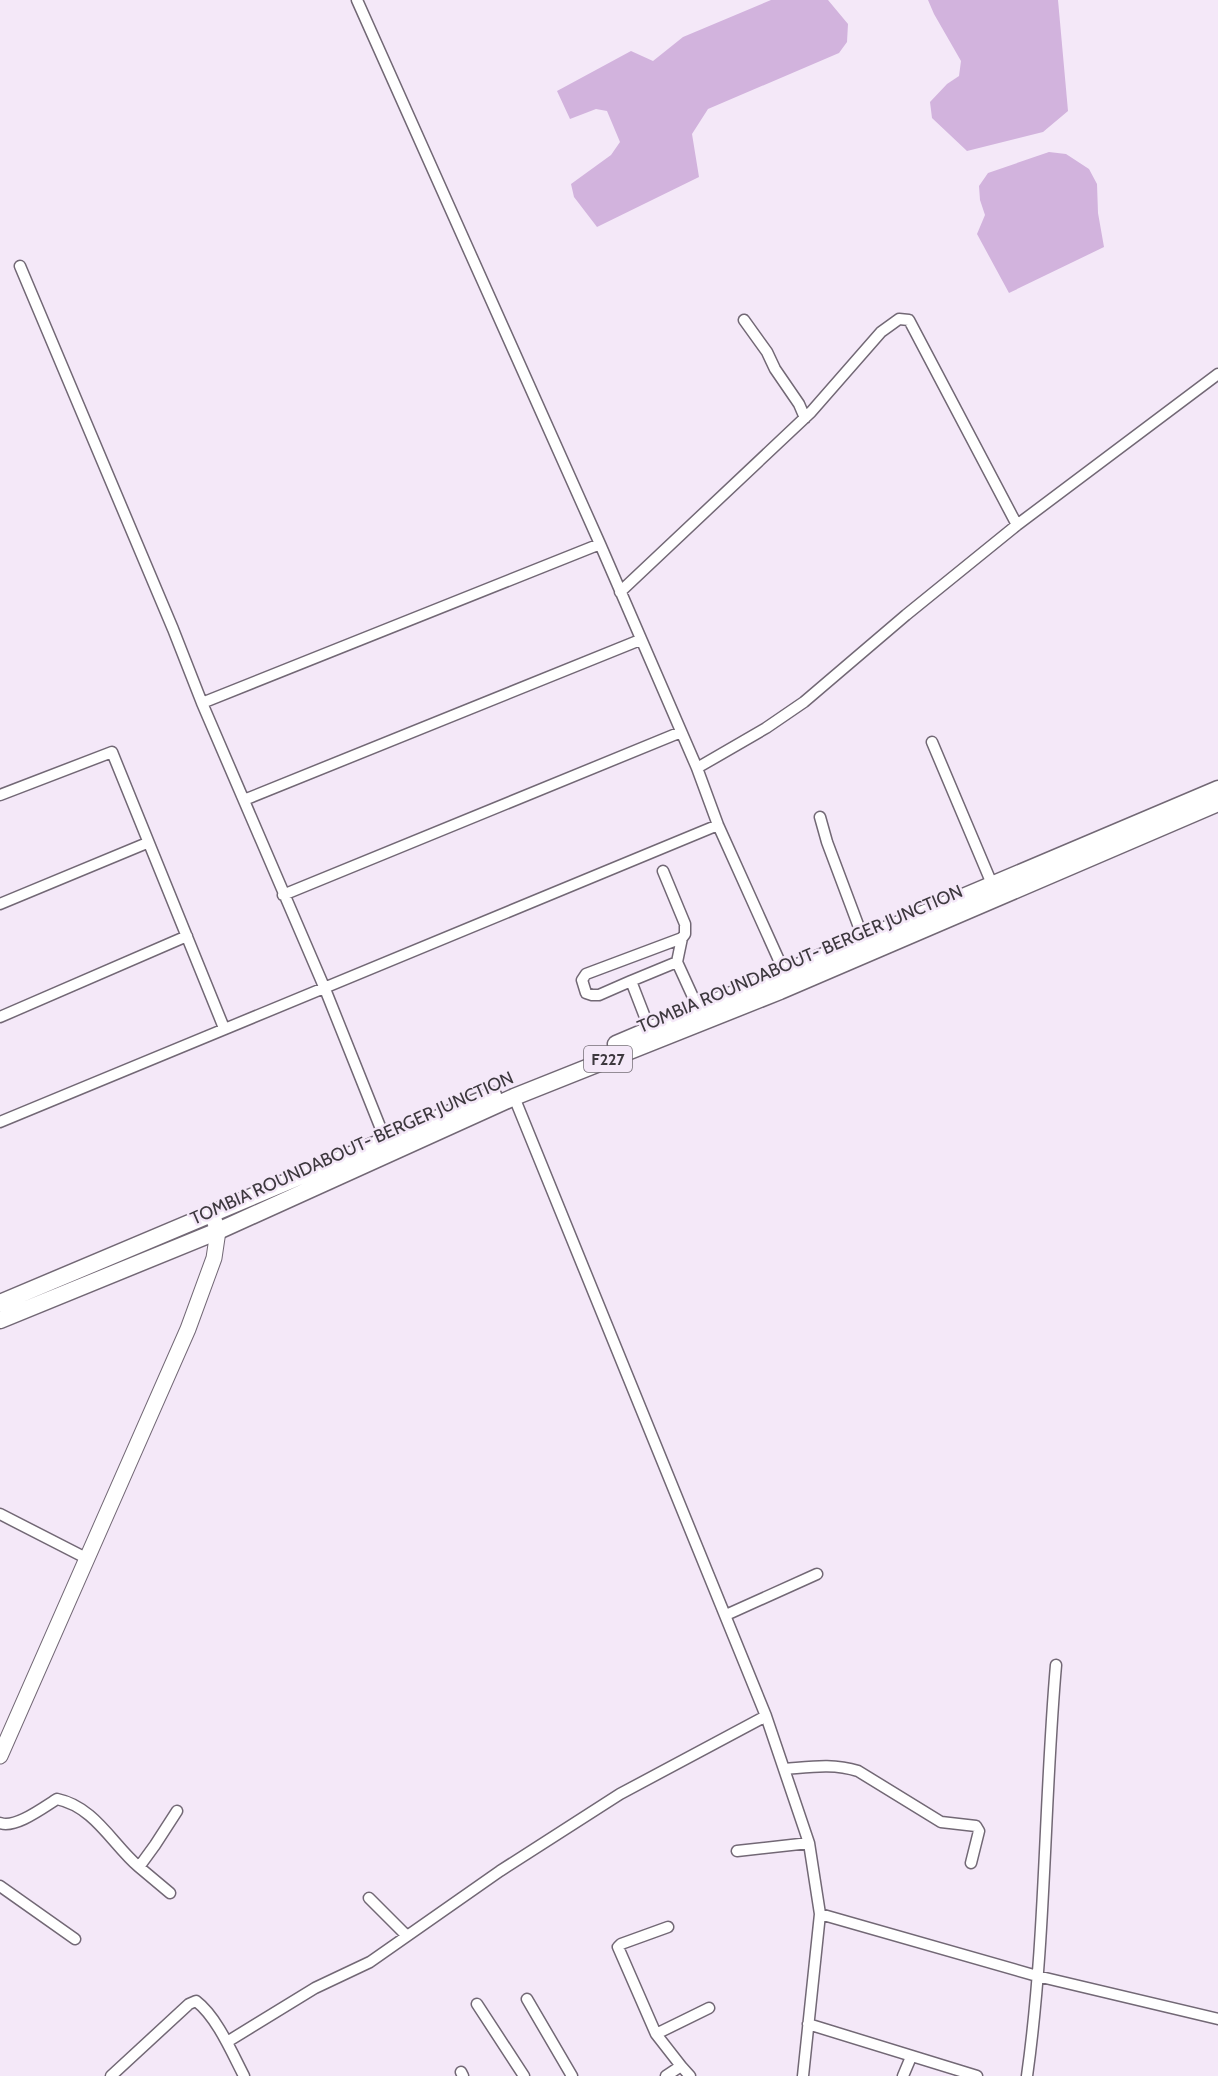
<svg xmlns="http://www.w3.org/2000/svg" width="1218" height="2076" font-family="Cabin,sans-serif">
	<rect width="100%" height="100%" fill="#f4e8f8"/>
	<path fill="#d2b3dd" d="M771 0H828L848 24 847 42 839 53 708 109 692 134 699 177 597 227 574 197 571 184 611 155 620 142 607 111 596 109 570 119 557 91 631 51 653 61 683 37Z
		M928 0H1058L1068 111 1043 132 967 151 932 118 930 102 947 84 959 76 961 61 934 14Z
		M1049 152 1066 154 1089 169 1097 184 1098 213 1104 247 1009 293 977 234 985 215 980 200 979 186 988 173Z"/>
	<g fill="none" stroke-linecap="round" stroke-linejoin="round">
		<g stroke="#726875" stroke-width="13">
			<path id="street" d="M357 0 600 544 697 768 718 825 787 978
				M20 266 173 629 202 703 325 989 385 1139
				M744 320 767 352 775 369 799 404 805 418
				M620 592 811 412 881 332 899 319 909 320 1017 525
				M202 703 600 544
				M932 742 992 884
				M697 768 766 728 804 702 906 615 1017 525 1218 374
				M0 795 112 752 224 1028
				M244 800 640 640
				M820 817 827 842 863 938
				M283 895 681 732
				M0 904 147 843
				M677 962 682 938
				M631 981 599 995H592L586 993 582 980 586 974 682 938 685 934V924L663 871
				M0 1017 187 936
				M650 1030 631 981 677 962 698 1008
				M514 1097 766 1716 809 1843 820 1914 803 2076
				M0 1122 718 825
				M0 1514 86 1558
				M726 1615 817 1574
				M785 1769C810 1767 833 1763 858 1771L941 1822 976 1826 979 1831 971 1863
				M0 1823C15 1829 44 1807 57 1799 95 1807 112 1844 139 1867L155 1845 177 1811
				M737 1851 809 1843
				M139 1867 170 1893
				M0 1886 75 1939
				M369 1898 407 1936
				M820 1914 1037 1976 1218 2019
				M668 1927 621 1944 618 1947 656 2034 681 2066
				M527 1999 572 2076
				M477 2004 524 2076
				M808 2024 977 2076
				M656 2034 709 2008
				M227 2042 315 1988 370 1962 500 1871 620 1794 766 1716
				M461 2072 463 2076
				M111 2076 189 2004 196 2001C217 2017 232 2053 244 2076
				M666 2076 681 2066 690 2076
				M903 2076 911 2057
				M1027 2076C1046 1940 1044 1802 1056 1665"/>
		</g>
		<g stroke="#726875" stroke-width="17">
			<path id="secondary" d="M0 1756 188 1329 214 1258 218 1231 212 1214"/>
		</g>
		<g stroke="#726875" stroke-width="19">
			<path id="primary" d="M616 1044 1218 789
				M0 1303 493 1095
				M0 1320 218 1231 514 1097 780 991 1218 803"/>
		</g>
		<use href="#street" stroke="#fff" stroke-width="10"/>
		<use href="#secondary" stroke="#fff" stroke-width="15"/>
		<use href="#primary" stroke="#fff" stroke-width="16"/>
	</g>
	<g text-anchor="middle" stroke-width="5" stroke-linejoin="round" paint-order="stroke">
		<rect fill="#f4e8f8" stroke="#746d76" stroke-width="1.5" x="584" y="1046" width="48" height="26" rx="4.5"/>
		<g font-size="16" font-weight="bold" fill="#3d383e">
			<text x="608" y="1065">F227</text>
		</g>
		<g font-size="18" fill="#3d383e" stroke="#f4e8f8">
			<text transform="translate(800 959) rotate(-23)" y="6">TOMBIA ROUNDABOUT- BERGER JUNCTION</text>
			<text transform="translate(352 1148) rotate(-24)" y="6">TOMBIA ROUNDABOUT- BERGER JUNCTION</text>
		</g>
	</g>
</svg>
